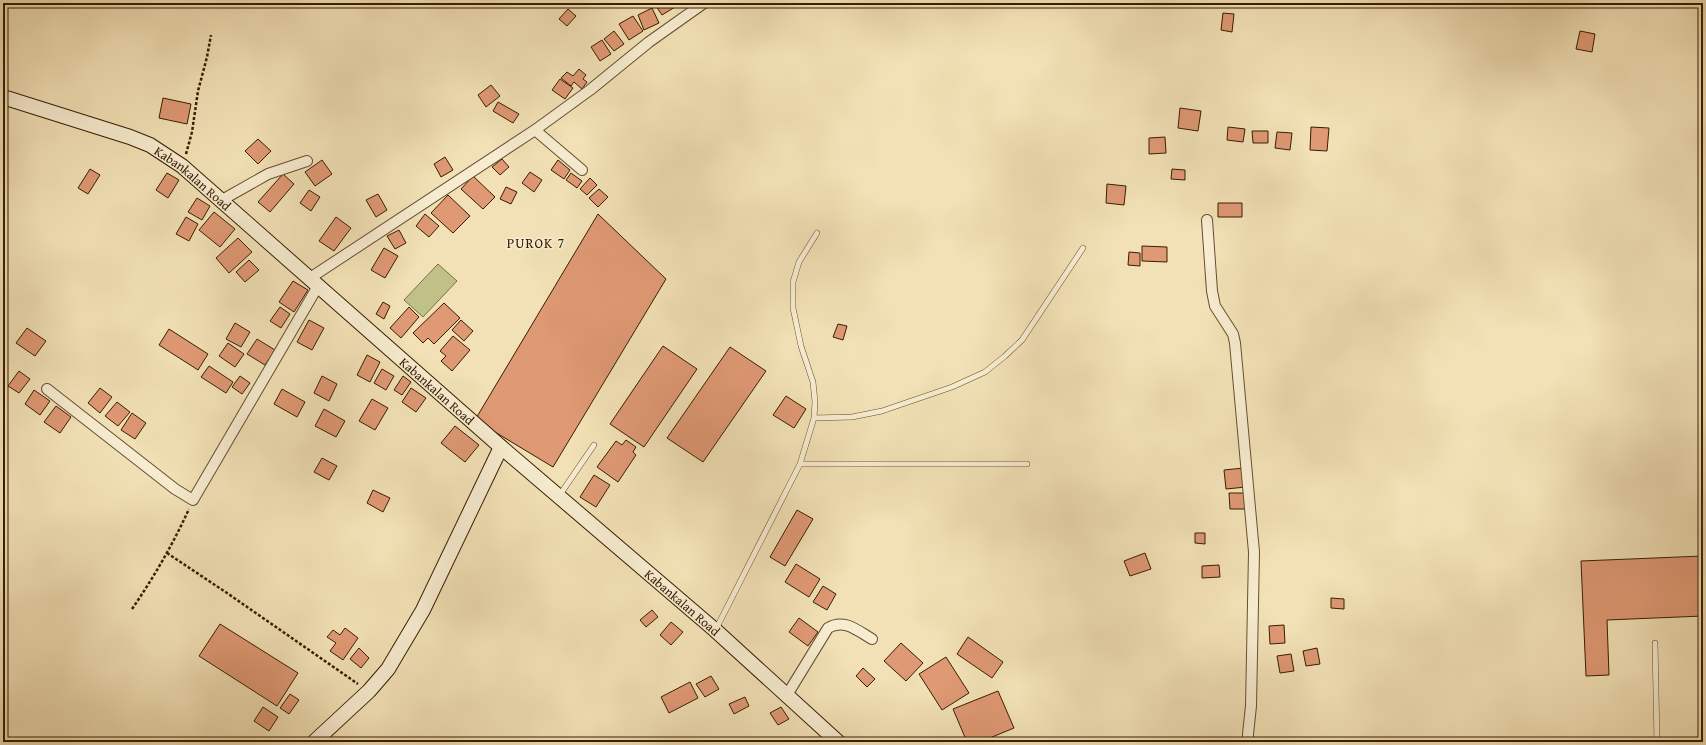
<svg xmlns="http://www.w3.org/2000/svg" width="1706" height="745" font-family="'Gentium Book Plus',serif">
	<rect width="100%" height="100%" fill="#f2e1b6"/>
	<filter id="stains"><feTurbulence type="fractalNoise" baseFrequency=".005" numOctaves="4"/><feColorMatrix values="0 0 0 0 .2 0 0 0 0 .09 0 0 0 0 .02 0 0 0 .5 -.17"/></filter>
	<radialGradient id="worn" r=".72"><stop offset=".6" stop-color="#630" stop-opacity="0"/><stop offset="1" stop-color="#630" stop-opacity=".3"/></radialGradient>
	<path fill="#c0c189" stroke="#7c6f44" d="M438 264 457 281 423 317 404 300Z"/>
	<path fill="#df9974" stroke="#371d00" d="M654 3H672L675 7 662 15Z
		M652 8 659 23 644 30 638 15Z
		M568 9 576 16 567 26 559 19Z
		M1223 13 1234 14 1232 32 1221 30Z
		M633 16 643 31 629 40 619 24Z
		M614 31 624 44 614 51 604 39Z
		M1580 31 1595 34 1592 52 1576 49Z
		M602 40 611 54 600 61 591 47Z
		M579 69 586 75 583 79 587 82 582 89 574 82 571 86 561 78 567 72 573 76Z
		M560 79 573 88 565 99 552 90Z
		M491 85 500 96 486 107 478 95Z
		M163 98 191 104 187 124 159 118Z
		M498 102 519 114 513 123 493 111Z
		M1180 108 1201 111 1198 131 1178 128Z
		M1228 127 1245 129 1243 142 1227 140Z
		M1311 127 1329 128 1327 151 1310 150Z
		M1252 131H1268V143H1253Z
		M1277 132 1292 133 1290 150 1275 148Z
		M1165 137 1166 153 1149 154V138Z
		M258 139 271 151 258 164 245 151Z
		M445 157 453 170 441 177 434 164Z
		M502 159 509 167 500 175 492 167Z
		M322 160 332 174 315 186 305 172Z
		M558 160 570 170 564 179 551 170Z
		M90 169 100 175 88 194 78 188Z
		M1172 169 1185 170V180L1171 179Z
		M530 172 542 180 534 192 522 183Z
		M167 173 179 180 168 198 156 190Z
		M571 173 582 181 577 188 566 180Z
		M283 174 294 184 270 212 258 202Z
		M473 176 495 197 483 209 461 189Z
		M590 178 597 185 587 195 580 189Z
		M1107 184 1126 186 1124 205 1106 203Z
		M506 187 517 192 511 204 500 199Z
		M599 189 608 197 598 207 589 198Z
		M309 190 320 197 311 211 300 203Z
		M378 194 387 210 376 217 366 200Z
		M448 195 470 216 453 233 431 213Z
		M197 198 210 206 202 220 188 212Z
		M1218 203H1242V217H1218Z
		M214 212 235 229 220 247 199 230Z
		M425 214 439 226 429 237 416 226Z
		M598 214 666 279 553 467 475 420Z
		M186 217 198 224 189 241 176 234Z
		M336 217 351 228 334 251 319 241Z
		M399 230 406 243 395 249 387 236Z
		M238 238 252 252 229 273 216 258Z
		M1142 246 1167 247V262L1142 261Z
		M384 248 398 256 385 278 371 270Z
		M1129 252 1140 253V266L1128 265Z
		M249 260 259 270 245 282 236 272Z
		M293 281 308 290 294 312 279 302Z
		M383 302 390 306 384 319 376 314Z
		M444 303 460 318 434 344 428 338 423 343 413 333Z
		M280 307 290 314 281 328 270 321Z
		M409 307 419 317 401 338 390 328Z
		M309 320 324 328 312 350 297 342Z
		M461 320 473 331 464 341 452 330Z
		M235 323 250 332 241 347 226 339Z
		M838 324 847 326 843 340 833 337Z
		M27 328 46 341 35 356 16 343Z
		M169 329 208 354 198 370 159 345Z
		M453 336 470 350 452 371 441 361 446 356 440 351Z
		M257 339 275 350 265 365 247 354Z
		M228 343 244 354 235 367 219 356Z
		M663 346 697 369 644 447 610 424Z
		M730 347 766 371 703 462 667 438Z
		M367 355 380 362 370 382 357 375Z
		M209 366 233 382 226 393 201 377Z
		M382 369 394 376 386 390 374 383Z
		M19 371 30 379 19 393 8 386Z
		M240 376 250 383 242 394 232 387Z
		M322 376 337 384 329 401 314 393Z
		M403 376 411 382 402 395 394 390Z
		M100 388 112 397 100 413 88 403Z
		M411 388 426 398 416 412 402 402Z
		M282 389 305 402 297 417 274 404Z
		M34 390 50 401 40 415 25 404Z
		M786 396 806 409 794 428 773 415Z
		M372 399 388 408 375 430 359 421Z
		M117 402 130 412 118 426 105 416Z
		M56 406 71 417 60 433 44 422Z
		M324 409 345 421 336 437 315 426Z
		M132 413 146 423 135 439 121 430Z
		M455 426 479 445 465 462 441 443Z
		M626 440 636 447 633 452 636 455 618 482 597 467 616 441 622 445Z
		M322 458 337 466 329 480 314 472Z
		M1244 468 1246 487 1226 489 1224 470Z
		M594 475 610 485 596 507 580 497Z
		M373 490 390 498 383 512 367 503Z
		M1229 493H1245L1246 509H1230Z
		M797 510 813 519 785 566 770 557Z
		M1195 533H1205V544L1195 543Z
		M1145 553 1151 569 1130 576 1124 561Z
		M1703 556V616L1607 620 1609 675 1586 676 1581 561Z
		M796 564 820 579 809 597 785 582Z
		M1219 565 1220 577 1202 578V566Z
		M823 586 836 594 827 610 813 602Z
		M1331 598 1344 599V609L1331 608Z
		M652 610 658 617 646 627 640 620Z
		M799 618 818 632 808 646 789 632Z
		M671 622 683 632 671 645 660 635Z
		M220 624 298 673 277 706 199 656Z
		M1284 625 1285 643 1270 644 1269 626Z
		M345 628 358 638 343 660 330 651 336 643 327 637 333 630 340 635Z
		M968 637 1003 662 992 678 957 654Z
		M901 643 923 663 906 681 884 661Z
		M359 648 369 658 361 668 350 659Z
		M1317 648 1320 664 1306 666 1303 651Z
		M1291 654 1294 671 1280 673 1277 656Z
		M946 657 969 693 942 710 919 674Z
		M863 668 875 679 867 687 856 676Z
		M711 676 719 689 705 697 696 684Z
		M690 682 698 698 669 713 661 697Z
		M998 691 1014 728 980 742H967L953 709Z
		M290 694 299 700 289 714 280 708Z
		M745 697 749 706 734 714 729 704Z
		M263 707 278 717 269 731 254 721Z
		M781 707 789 719 778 725 770 713Z"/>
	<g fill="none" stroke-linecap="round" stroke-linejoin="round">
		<g stroke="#664e2e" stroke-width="6">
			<path id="lane" d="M814 418 852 417 882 411 952 387 985 372 1005 356 1022 340 1083 248
				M800 464H1027
				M559 496 594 445
				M716 629 800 464 814 418 815 402 813 382 801 346 793 308V282L799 262 817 233
				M1655 643 1657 742"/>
		</g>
		<g stroke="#664e2e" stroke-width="12">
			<path id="street" d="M535 130 582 170
				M222 200 268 174 307 161
				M1207 220 1212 291 1215 306 1233 334 1235 343 1254 552 1251 706 1248 734V742
				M310 278 535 130 590 90 649 42 704 3
				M47 389 175 489 193 500 318 286
				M787 695 828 628C844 618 858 631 872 639"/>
		</g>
		<g stroke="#371d00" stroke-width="16">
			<g id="secondary">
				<path id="s1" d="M3 97 130 137 150 145 182 166 501 447 715 630 838 742"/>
				<path d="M314 742 369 691 388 669 423 610 501 447"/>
			</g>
		</g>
		<path stroke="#371d00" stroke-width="2.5" stroke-dasharray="3 2" stroke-linecap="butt" d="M186 154 192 132 198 91 207 57 211 35
			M167 553 227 593 358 684
			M132 609C154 577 173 544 189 509"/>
		<use href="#lane" stroke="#f7ecd0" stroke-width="5"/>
		<use href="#street" stroke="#f7ecd0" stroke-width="10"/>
		<use href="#secondary" stroke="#f7ecd0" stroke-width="14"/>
	</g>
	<g text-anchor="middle" stroke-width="3" stroke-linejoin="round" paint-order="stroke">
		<g font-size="13" fill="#371d00" stroke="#f7ecd0">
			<text dy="5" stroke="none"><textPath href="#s1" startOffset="209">Kabankalan Road</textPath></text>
			<text dy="5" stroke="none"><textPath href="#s1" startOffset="533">Kabankalan Road</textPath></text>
			<text dy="5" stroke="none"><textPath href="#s1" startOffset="857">Kabankalan Road</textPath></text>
		</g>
		<g font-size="14" letter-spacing="1" fill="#371d00" stroke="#f7ecd0">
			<text x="536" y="248">PUROK 7</text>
		</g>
	</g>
	<rect width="1706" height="745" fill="none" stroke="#f2e1b6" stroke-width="16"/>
	<rect x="4" y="4" width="1698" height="737" fill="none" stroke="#371d00" stroke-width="2"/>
	<rect x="8" y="8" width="1690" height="729" fill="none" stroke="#371d00"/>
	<rect width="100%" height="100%" filter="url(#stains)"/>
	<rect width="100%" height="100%" fill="url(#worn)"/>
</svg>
